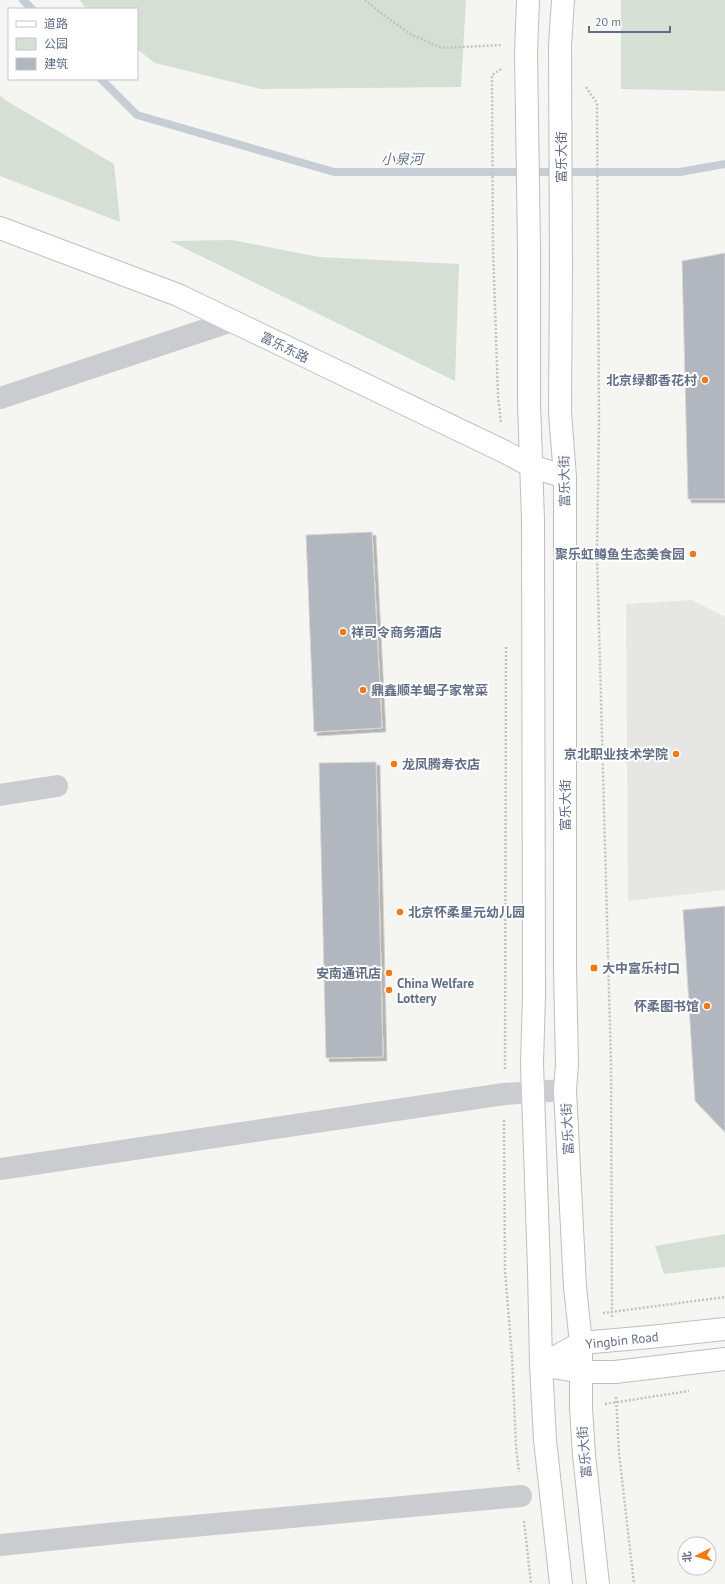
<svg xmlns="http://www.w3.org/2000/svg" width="725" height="1584" font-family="'PT Sans','Noto Sans SC',sans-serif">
	<defs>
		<filter id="shadow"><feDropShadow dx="3.5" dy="3.5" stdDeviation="0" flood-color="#0004"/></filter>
	</defs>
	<rect width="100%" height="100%" fill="#f5f6f2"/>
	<path fill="#e6e7e5" d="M692 600 725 617V890L628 901 626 604Z"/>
	<path fill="#d5dfd3" d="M80 0H466L461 87 261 89 155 63 137 49V9H88L83 5Z
		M621 0H725V91L621 89Z
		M0 95 5 100 114 164 120 222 0 176Z
		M232 240 319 257 459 264 455 381 170 241Z
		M725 1234V1267L664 1274 655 1246Z"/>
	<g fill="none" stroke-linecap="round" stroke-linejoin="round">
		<path stroke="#c6cdd4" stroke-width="8" d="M23 0 32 9
			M101 79 137 115 334 172H680L725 164"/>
	</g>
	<path fill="#b2b7bf" stroke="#d7d7d5" filter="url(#shadow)" d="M725 253V499H688L682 261Z
		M372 532 382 728 314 732 306 535Z
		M376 762 383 1057 326 1058 319 763Z
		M725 906V1132L695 1101 683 910Z"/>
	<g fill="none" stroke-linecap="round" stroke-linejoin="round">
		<g stroke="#bcbec3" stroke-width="24">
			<path id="major" d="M528 0 526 53 529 249V403L533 520 534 996 532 1063 539 1269 541 1365 545 1440 561 1584
				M563 0 560 46 561 268 560 412 565 477V969L567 1064 565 1090 575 1287 581 1343V1408L584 1455 598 1584
				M0 228 178 295 505 452 531 466 565 477
				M541 1365 581 1343 650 1337 725 1329
				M541 1365 582 1372H615L725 1359"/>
		</g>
		<path stroke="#c0c2c4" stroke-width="2.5" stroke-dasharray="2 2" stroke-linecap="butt" d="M365 0 382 14 412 35 442 48 502 45
			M501 69 492 75 493 248 498 396 501 423
			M586 87 597 103 599 422 597 554 611 1064 612 1317
			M505 1069 506 646
			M504 1120 505 1270 512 1357 516 1446 519 1472
			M603 1313 725 1297
			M616 1397 619 1453 634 1584
			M605 1404 689 1391
			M524 1521 531 1584"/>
		<path stroke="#caccd0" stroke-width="22" d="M0 398 232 321
			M0 795 57 786
			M0 1169 504 1094 565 1090
			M0 1545 117 1533 521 1496"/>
		<use href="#major" stroke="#fff" stroke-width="22"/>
	</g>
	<g fill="#f47814" stroke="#fff" stroke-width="1.5">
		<circle cx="705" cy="380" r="4"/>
		<circle cx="693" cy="554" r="4"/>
		<circle cx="343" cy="632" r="4"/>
		<circle cx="363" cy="690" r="4"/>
		<circle cx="676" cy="754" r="4"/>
		<circle cx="394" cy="764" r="4"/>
		<circle cx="400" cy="912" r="4"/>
		<rect x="590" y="964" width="8" height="8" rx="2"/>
		<circle cx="389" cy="973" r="4"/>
		<circle cx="389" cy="990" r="4"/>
		<circle cx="707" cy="1006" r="4"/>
	</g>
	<g text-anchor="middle" stroke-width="4" stroke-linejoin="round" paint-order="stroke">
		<g font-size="13" fill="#626e86" stroke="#fff">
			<text transform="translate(561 157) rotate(-90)" y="5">富乐大街</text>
			<text transform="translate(285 347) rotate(26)" y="5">富乐东路</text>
			<text transform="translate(564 481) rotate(-91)" y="5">富乐大街</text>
			<text transform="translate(565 805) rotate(-90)" y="5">富乐大街</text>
			<text transform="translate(567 1129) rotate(-93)" y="5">富乐大街</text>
			<text transform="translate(622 1340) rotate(-6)" y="5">Yingbin Road</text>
			<text transform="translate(584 1452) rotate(-95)" y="5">富乐大街</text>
		</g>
		<g font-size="13" font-weight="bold" fill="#626e86" stroke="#fff" text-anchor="start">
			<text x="697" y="385" text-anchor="end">北京绿都香花村</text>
			<text x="685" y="559" text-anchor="end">聚乐虹鳟鱼生态美食园</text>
			<text x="351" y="637">祥司令商务酒店</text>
			<text x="371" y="695">鼎鑫顺羊蝎子家常菜</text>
			<text x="668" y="759" text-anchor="end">京北职业技术学院</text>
			<text x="402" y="769">龙凤腾寿衣店</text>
			<text x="408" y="917">北京怀柔星元幼儿园</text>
			<text x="602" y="973">大中富乐村口</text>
			<text x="381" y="978" text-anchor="end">安南通讯店</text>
			<text x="397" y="988">China Welfare<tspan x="397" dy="15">Lottery</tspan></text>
			<text x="699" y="1011" text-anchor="end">怀柔图书馆</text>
		</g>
		<g font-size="14" font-style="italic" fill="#63778b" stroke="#fff">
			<text x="402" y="164">小泉河</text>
		</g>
	</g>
	<rect x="8" y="8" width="130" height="72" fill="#ffffff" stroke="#c0c5cf"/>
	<rect x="16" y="21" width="20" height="6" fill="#ffffff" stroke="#c0c5cf"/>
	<text x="44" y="28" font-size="12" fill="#626e86">道路</text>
	<rect x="16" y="38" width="20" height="12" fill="#d5dfd3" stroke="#c0c5cf"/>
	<text x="44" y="48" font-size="12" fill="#626e86">公园</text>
	<rect x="16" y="58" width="20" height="12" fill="#b2b7bf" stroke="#c0c5cf"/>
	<text x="44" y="68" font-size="12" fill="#626e86">建筑</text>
	<g transform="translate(697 1556) rotate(264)"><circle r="19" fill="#ffffff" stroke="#c0c5cf"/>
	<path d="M0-3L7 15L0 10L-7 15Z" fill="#f47814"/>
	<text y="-6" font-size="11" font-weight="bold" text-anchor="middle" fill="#626e86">北</text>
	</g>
	<path d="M589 26v6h81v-6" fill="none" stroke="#626e86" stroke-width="2"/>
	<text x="595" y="26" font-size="12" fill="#626e86" stroke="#ffffff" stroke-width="3" paint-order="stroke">20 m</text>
</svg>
